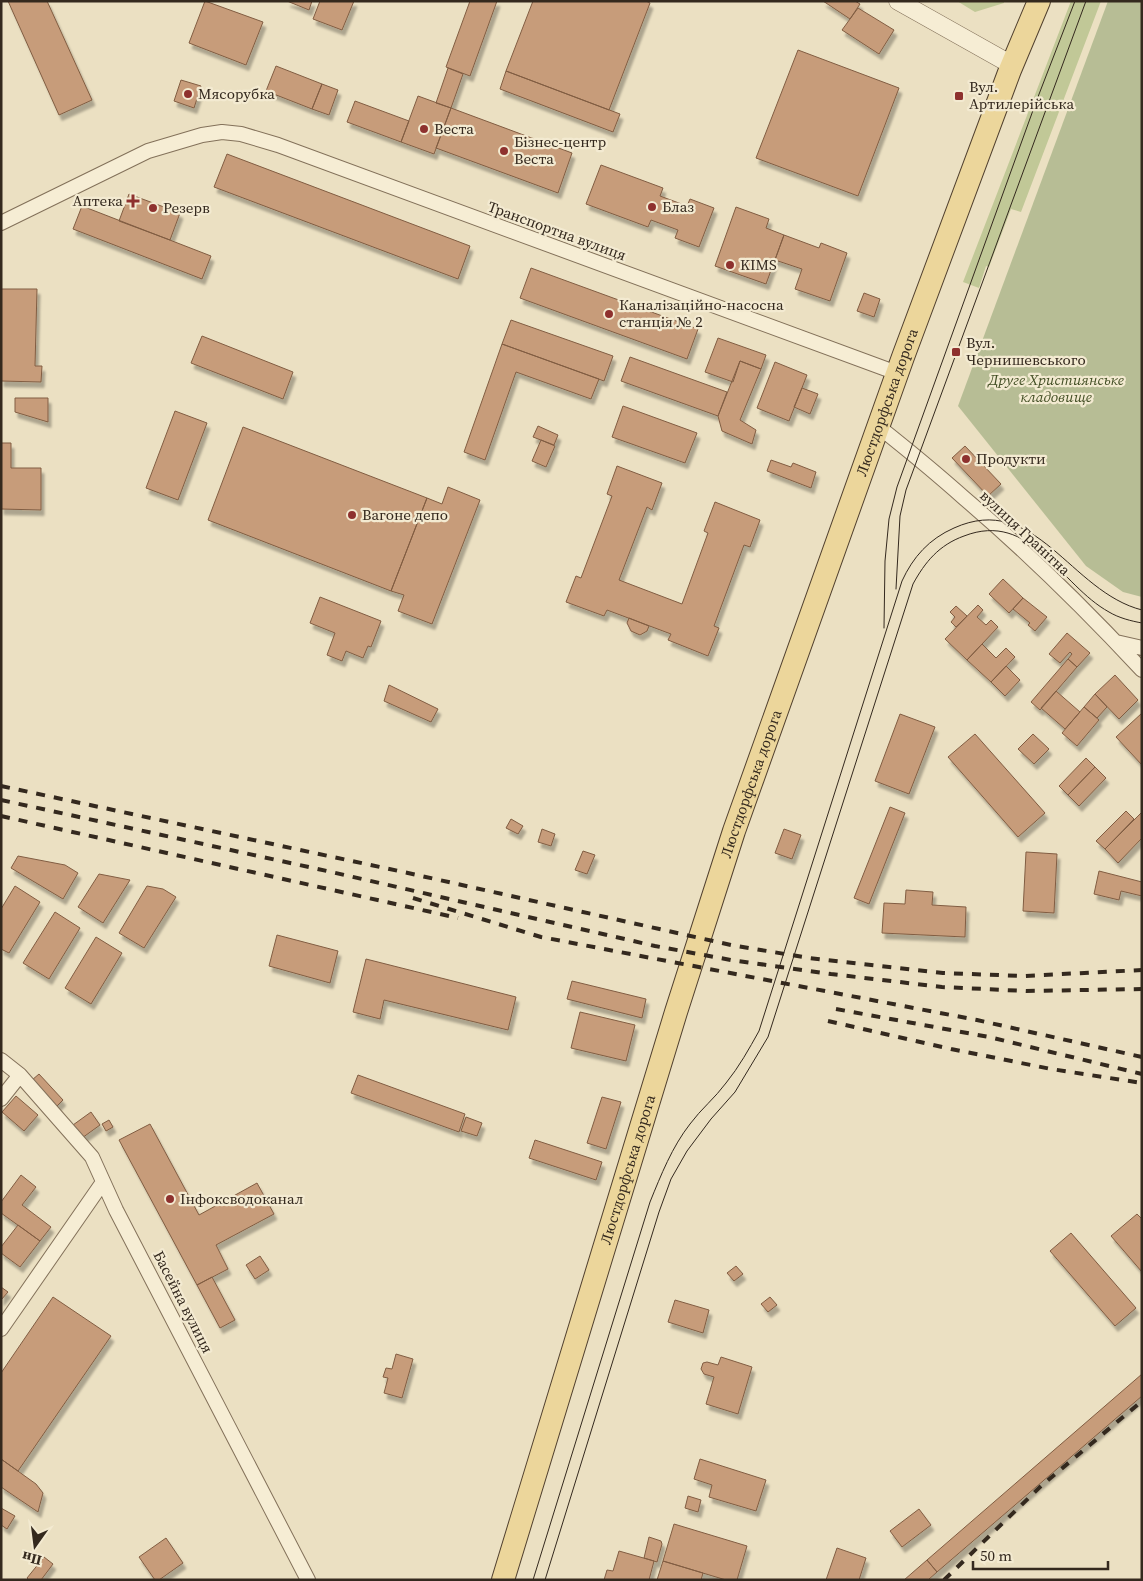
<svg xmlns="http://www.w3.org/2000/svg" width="1143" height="1581" font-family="'Source Serif 4',serif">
	<defs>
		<filter id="shadow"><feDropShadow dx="3" dy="5.5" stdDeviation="1" flood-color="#0004"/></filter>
	</defs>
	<rect width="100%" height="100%" fill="#ebe0c2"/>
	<path fill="#c1c897" d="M957 1H1004V3L975 12Z
		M1071 1H1101L1021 212 1011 209 989 267 986 266 979 288 963 282Z"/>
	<path fill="#b7bd95" d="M1108 1H1142V597L1123 592 1086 566 958 406Z"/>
	<path fill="#c79c7a" stroke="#815d42" filter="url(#shadow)" d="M8 1H47L92 100 59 115Z
		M205 1 263 22 246 65 189 43Z
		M287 1H312L309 10Z
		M320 1H354L342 30 313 19Z
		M470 1H497L470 76 446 67Z
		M533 1H646L650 3 609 110 506 71Z
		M823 1H855L860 4 850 19Z
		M858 8 894 30 879 54 842 30Z
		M798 50 899 88 858 196 756 158Z
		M276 66 322 84 312 109 266 91Z
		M448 68 463 74 451 108 436 103Z
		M506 71 620 114 613 132 500 89Z
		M181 80 201 86 194 108 174 101Z
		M322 84 338 90 329 115 312 109Z
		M418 96 451 108 434 154 401 142Z
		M355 101 409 121 401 142 347 122Z
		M451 108 572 153 558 193 436 148Z
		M227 154 470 246 458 279 214 187Z
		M601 165 663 188 660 196 687 206 690 199 714 208 699 247 675 238 678 230 651 220 648 227 586 204Z
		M129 194 180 213 170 240 119 221Z
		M82 206 211 256 202 279 73 229Z
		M736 207 769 219 766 228 784 235 766 284 715 266Z
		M784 235 819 248 821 243 847 253 830 301 795 289 802 269 775 260Z
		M531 268 698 329 687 359 520 298Z
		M1 289H37L35 366H42L41 382 1 381Z
		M864 293 880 299 874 317 857 311Z
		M511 320 613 356 604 381 502 344Z
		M202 336 293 372 283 399 191 363Z
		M718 338 766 355 761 369 740 361 733 382 705 372Z
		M502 344 599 379 591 399 516 372 485 460 464 452Z
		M630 357 727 392 718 416 621 381Z
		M740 361 761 369 740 420 756 430 752 444 722 431 718 416Z
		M775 362 807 375 789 421 757 408Z
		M802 388 818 394 810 414 794 407Z
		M15 398H48V422L15 412Z
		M623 406 697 433 685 463 612 437Z
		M175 411 207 423 178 500 146 488Z
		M538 426 558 435 554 445 533 437Z
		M243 427 427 498 391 591 208 520Z
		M541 440 555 446 546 467 532 461Z
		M1 443H11V468H41V510L1 509Z
		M965 446 1001 484 988 496 952 458Z
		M771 460 791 467 793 463 816 472 811 488 767 471Z
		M617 466 662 483 652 510 647 507 619 580 682 604 708 533 704 531 715 502 760 520 750 547 744 545 714 626 719 628 708 656 668 640 671 634 607 610 604 616 566 602 576 576 581 578 612 496 607 494Z
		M448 487 480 500 432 624 398 611 404 595 391 591 427 498 442 504Z
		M1003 579 1023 598 1009 613 989 594Z
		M320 597 381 621 371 647 368 646 363 658 346 651 342 661 327 655 335 633 310 623Z
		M1023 598 1047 617 1035 631 1028 625 1030 623 1013 609Z
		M978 605 983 610 977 617 986 625 991 620 998 627 967 660 945 639Z
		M956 606 967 616 956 627 951 622 955 617 950 612Z
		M629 618 649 626 647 631 640 635 631 631 627 623Z
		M1067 633 1090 653 1077 667 1068 659 1072 654 1070 652 1060 663 1049 654Z
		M982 644 996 658 1006 648 1015 657 991 682 967 660Z
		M1068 659 1077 667 1040 710 1031 702Z
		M1006 666 1020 680 1005 696 991 682Z
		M1115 675 1138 700 1119 719 1095 694Z
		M389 685 438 709 431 722 384 701Z
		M1056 691 1080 712 1065 729 1041 708Z
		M1095 694 1107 707 1097 718 1084 707Z
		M1084 707 1099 720 1077 746 1062 733Z
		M1142 713V765L1116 737Z
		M900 714 935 727 909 794 875 781Z
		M975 734 1045 813 1018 837 948 757Z
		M1033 734 1049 749 1034 764 1018 749Z
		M1086 758 1095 767 1068 795 1059 786Z
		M1095 767 1106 778 1079 806 1068 795Z
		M890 807 905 813 869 904 854 898Z
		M1126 811 1134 819 1105 849 1096 841Z
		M1142 812V838L1118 863 1105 849Z
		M511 819 523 826 518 834 506 828Z
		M542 829 555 834 551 846 538 842Z
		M784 829 801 835 792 859 775 853Z
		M583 851 595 855 587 874 575 870Z
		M1026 852 1057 854 1054 913 1023 911Z
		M18 856 65 865 78 873 63 899 11 868Z
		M1099 871 1142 882V896L1121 891 1119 900 1094 894Z
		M99 874 130 880 103 923 78 907Z
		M15 886 40 902 9 953 1 949V909Z
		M147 886 163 889 176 897 144 948 119 933Z
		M906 890 933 892 932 905 966 907 965 937 882 933 884 903 905 904Z
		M55 912 80 928 49 979 23 963Z
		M277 935 338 951 330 983 269 966Z
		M96 937 122 953 91 1004 65 988Z
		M366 959 516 997 508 1030 384 1000 380 1019 353 1012Z
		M572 981 646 999 642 1018 567 999Z
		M580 1012 635 1025 626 1061 571 1048Z
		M39 1074 63 1100 56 1107 32 1080Z
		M358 1075 465 1114 459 1132 351 1093Z
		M16 1096 38 1115 24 1131 2 1112Z
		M602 1097 621 1102 606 1149 587 1143Z
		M91 1112 100 1125 82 1138 73 1125Z
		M466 1117 482 1123 477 1136 461 1131Z
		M109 1120 113 1127 106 1131 102 1124Z
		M150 1124 199 1215 257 1183 274 1214 216 1245 228 1269 197 1285 119 1140Z
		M535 1140 602 1162 596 1180 529 1158Z
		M21 1175 36 1187 22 1205 51 1227 40 1241 1 1213V1202Z
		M1137 1214 1142 1219V1272L1111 1236Z
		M18 1225 40 1241 20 1267 1 1253V1247Z
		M1071 1233 1136 1308 1115 1326 1050 1251Z
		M260 1256 269 1270 255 1279 246 1265Z
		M736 1266 743 1274 734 1281 727 1273Z
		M212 1277 235 1320 220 1328 197 1285Z
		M1 1287 8 1292 1 1300Z
		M53 1297 111 1336 18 1471 1 1459V1373Z
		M770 1297 777 1305 768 1312 761 1304Z
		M675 1300 709 1310 703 1333 668 1322Z
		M396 1354 413 1359 402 1398 384 1393 388 1378 383 1377 386 1368 392 1369Z
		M721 1357 752 1367 738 1414 706 1404 714 1377 704 1374 701 1369 703 1363 707 1362 718 1365Z
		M1142 1374V1396L937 1572 927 1560Z
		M1 1459 36 1484 43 1493 38 1512 1 1487Z
		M700 1459 766 1480 756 1511 709 1497 712 1485 694 1479Z
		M688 1496 701 1500 698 1512 685 1508Z
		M1 1508 15 1516 7 1529 1 1525Z
		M919 1509 931 1525 902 1547 890 1531Z
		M674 1524 747 1546 737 1580H726L663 1561Z
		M649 1537 661 1541 662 1544 657 1562 644 1558Z
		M166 1538 183 1563 159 1580H155L139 1557Z
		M837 1548 866 1558 859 1580H826Z
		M619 1551 654 1561 649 1580H604L607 1570 613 1571Z
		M44 1557 53 1564 41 1580H29L27 1578Z
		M927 1560 937 1572 928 1580H904Z
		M663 1561 703 1573 701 1580H657Z"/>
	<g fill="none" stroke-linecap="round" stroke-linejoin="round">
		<g stroke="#83715a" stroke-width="16">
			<path id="minor" d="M1 223 148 151 202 135 222 132 241 134 278 145 897 373
				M879 427C908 450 936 473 964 498 1026 551 1086 610 1142 670
				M1116 642 1142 648
				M1 1060 20 1075 92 1157 116 1210 308 1580
				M1 1099 20 1075
				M1 1329 103 1182"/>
		</g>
		<g stroke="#83715a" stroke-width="19">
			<path id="tertiary" d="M898 1 1012 65"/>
		</g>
		<g stroke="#51402e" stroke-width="24">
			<g id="primary">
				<path id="s1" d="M503 1580 676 1012 734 831 903 357 1010 70 1039 1"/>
			</g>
		</g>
		<use href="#minor" stroke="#f6edd4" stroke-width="14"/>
		<use href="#tertiary" stroke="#f6edd4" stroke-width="18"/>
		<use href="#primary" stroke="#ecd69b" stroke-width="22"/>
		<path stroke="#34291e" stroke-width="1" d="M896 589 900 516 906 490 1086 1
			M884 628 885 561 889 519 897 487 1036 102 1075 1
			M533 1580 650 1202C661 1175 672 1147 690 1124 701 1109 715 1098 726 1083 739 1067 749 1049 759 1031L902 581C913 557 929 539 954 528 1036 491 1070 592 1142 610
			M545 1580 659 1212 671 1179 687 1151 711 1119 735 1092 768 1037 913 584C925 562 939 545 964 536 1031 510 1060 585 1109 612 1119 618 1131 621 1142 623"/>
		<path stroke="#34291e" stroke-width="4" stroke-dasharray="9 9" stroke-linecap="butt" d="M1 786 408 873 731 945 809 958 943 973 1024 976 1142 970
			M1 800 327 871 655 946 731 960 831 974 942 987 1026 991 1142 989
			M1 816 458 918
			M413 898 541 937 977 1020 1142 1057
			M836 1009 989 1037 1142 1074
			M828 1021 951 1049 1051 1069 1142 1083
			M944 1580 1041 1486 1142 1401"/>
	</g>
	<g fill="#8e312e" stroke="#f3ead1" stroke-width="2">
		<circle cx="188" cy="94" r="5"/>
		<rect x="954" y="91" width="10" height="10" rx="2.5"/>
		<circle cx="424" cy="129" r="5"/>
		<circle cx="504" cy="151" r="5"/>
		<path d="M130.5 193.5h5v5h5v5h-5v5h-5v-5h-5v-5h5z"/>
		<circle cx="652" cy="207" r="5"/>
		<circle cx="153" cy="208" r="5"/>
		<circle cx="730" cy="265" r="5"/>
		<circle cx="609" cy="314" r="5"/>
		<rect x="951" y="347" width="10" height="10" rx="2.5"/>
		<circle cx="966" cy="459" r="5"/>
		<circle cx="352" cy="515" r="5"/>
		<circle cx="170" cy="1199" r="5"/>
	</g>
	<g text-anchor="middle" stroke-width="4.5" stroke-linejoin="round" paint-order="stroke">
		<g font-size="15" fill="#34291e" stroke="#f3ead1" text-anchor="start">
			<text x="969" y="92">Вул.<tspan x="969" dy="17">Артилерійська</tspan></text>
			<text x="198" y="99">Мясорубка</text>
			<text x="434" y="134">Веста</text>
			<text x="514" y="147">Бізнес-центр<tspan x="514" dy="17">Веста</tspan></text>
			<text x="123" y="206" text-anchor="end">Аптека</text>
			<text x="662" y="212">Блаз</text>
			<text x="163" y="213">Резерв</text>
			<text x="740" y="270">KIMS</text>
			<text x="619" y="310">Каналізаційно-насосна<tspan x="619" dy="17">станція № 2</tspan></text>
			<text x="966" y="348">Вул.<tspan x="966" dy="17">Чернишевського</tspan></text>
			<text x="976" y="464">Продукти</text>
			<text x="362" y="520">Вагоне депо</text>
			<text x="180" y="1204">Інфоксводоканал</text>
		</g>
		<g font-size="15" fill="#34291e" stroke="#f3ead1">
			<text transform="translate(557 231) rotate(20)" y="5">Транспортна вулиця</text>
			<text dy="5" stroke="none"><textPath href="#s1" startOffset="1239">Люстдорфська дорога</textPath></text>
			<text transform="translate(1025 533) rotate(43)" y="5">вулиця Гранітна</text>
			<text dy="5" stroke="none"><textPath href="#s1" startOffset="834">Люстдорфська дорога</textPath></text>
			<text dy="5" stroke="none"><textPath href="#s1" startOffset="429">Люстдорфська дорога</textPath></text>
			<text transform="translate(183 1302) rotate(63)" y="5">Басейна вулиця</text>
		</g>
		<g font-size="15" font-style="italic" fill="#434f25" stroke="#f3ead1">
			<text x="1056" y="385">Друге Християнське<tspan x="1056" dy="17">кладовище</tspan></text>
		</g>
	</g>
	<rect width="1143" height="1581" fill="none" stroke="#34291e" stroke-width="5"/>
	<g transform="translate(35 1546) rotate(194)" stroke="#f3ead1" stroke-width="4" paint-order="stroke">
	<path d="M0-4L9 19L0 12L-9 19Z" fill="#34291e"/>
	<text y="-8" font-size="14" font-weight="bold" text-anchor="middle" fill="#34291e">Пн</text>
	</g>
	<path d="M973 1561v8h135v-8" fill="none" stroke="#34291e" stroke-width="2.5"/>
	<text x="980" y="1561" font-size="15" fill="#34291e" stroke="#f3ead1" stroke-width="4" paint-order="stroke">50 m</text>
</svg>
